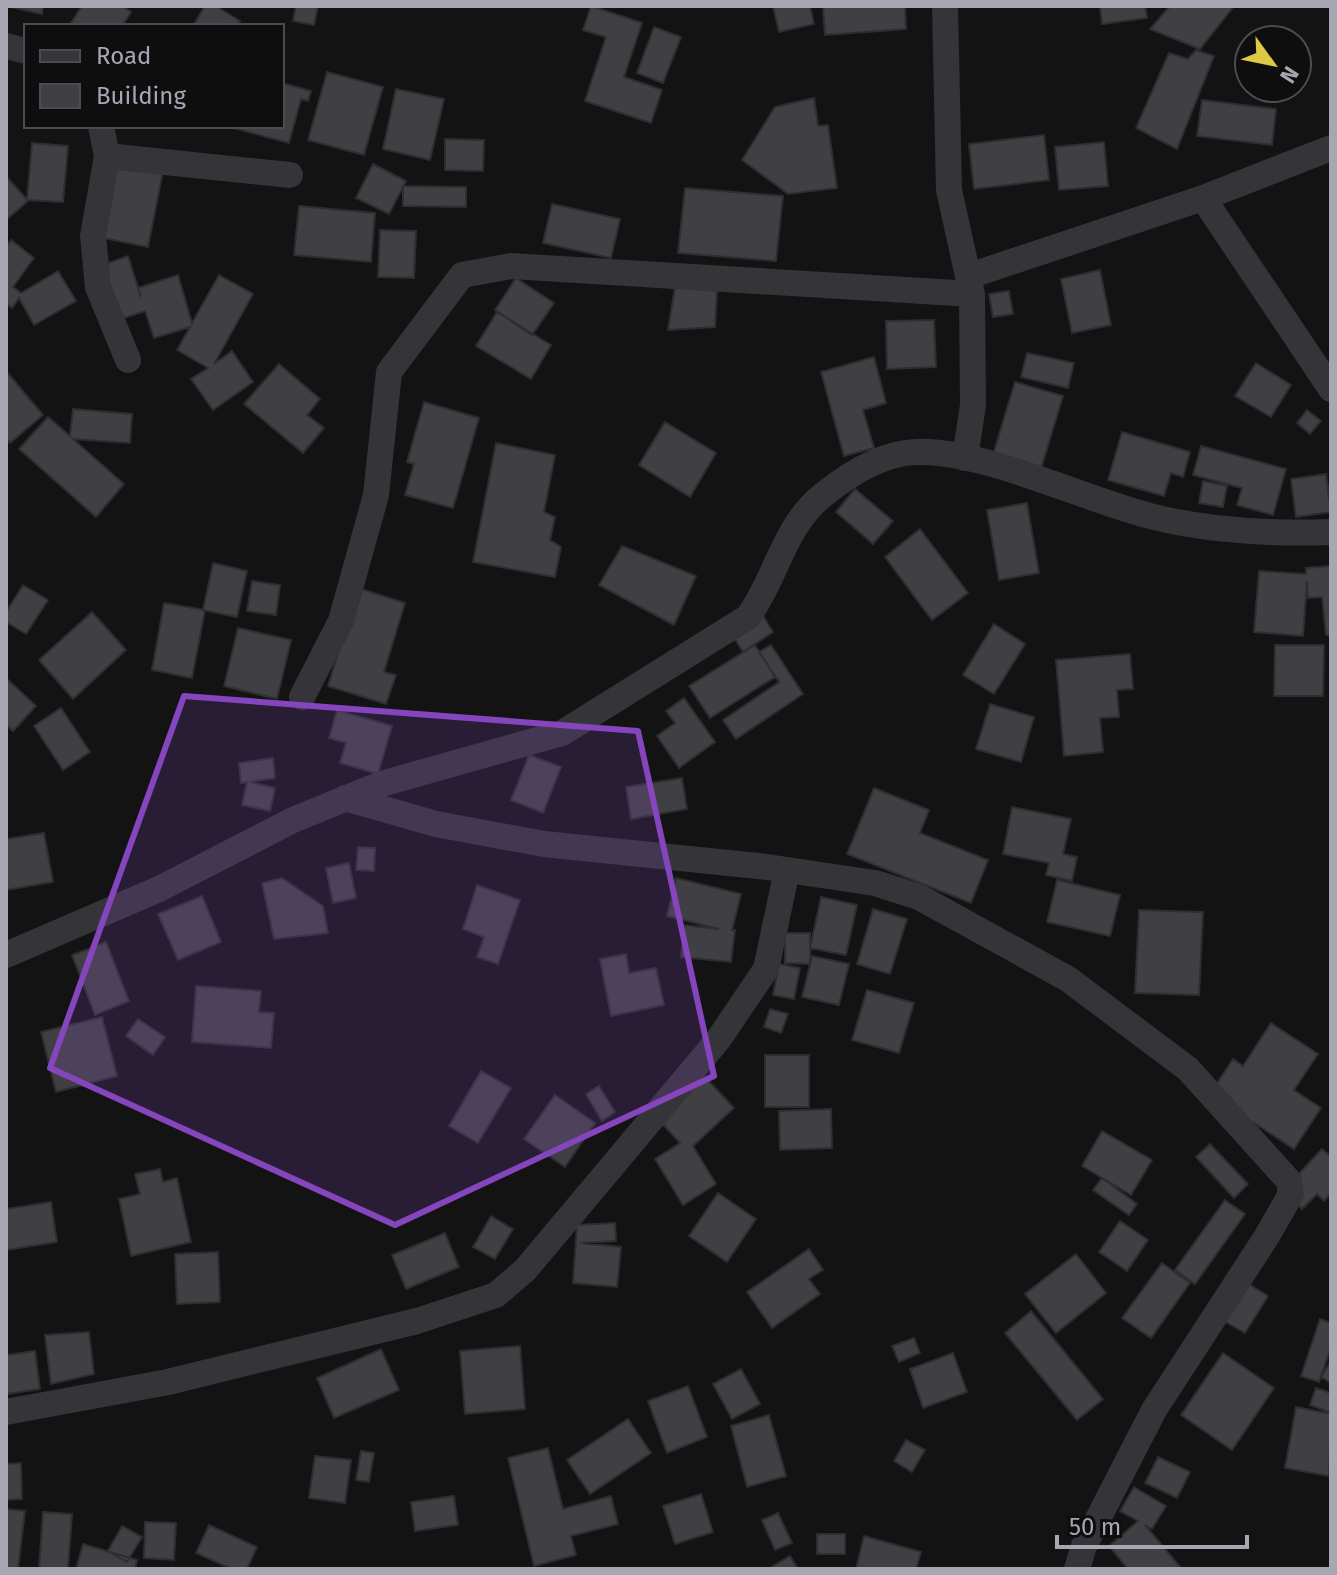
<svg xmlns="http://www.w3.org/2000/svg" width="1337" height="1575" font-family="'Fira Sans',sans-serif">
	<rect width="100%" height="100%" fill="#131314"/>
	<path fill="#404044" stroke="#2e2d30" stroke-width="2" d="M6 6H43L42 14Z
		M82 6H122L131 12 122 26H69Z
		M205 6H216L240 21 237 26H193Z
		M296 6H318L314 25 293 21Z
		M591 6 642 23 624 77 662 90 651 123 585 101 606 37 583 30Z
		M773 6H810L814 24 779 32Z
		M823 6H905L906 29 825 35Z
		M1100 6H1145L1147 18 1102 24Z
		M1170 6H1234L1200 49 1150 29Z
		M654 27 681 37 663 83 637 73Z
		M1196 50 1214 56 1177 149 1136 128 1169 53 1188 59Z
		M327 72 383 87 364 155 308 140Z
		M282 83 311 91 308 101 301 99 289 143 230 127 282 126Z
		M396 89 444 99 430 160 383 149Z
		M814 98 818 126 828 125 837 188 788 194 742 160 775 107Z
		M1202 100 1276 109 1272 145 1197 136Z
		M1044 135 1049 180 974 189 969 144Z
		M445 139 484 140 483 171 445 170Z
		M1104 142 1108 186 1059 190 1055 147Z
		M32 143 68 146 63 202 27 200Z
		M118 162 163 171 148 247 103 238Z
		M373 164 406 181 389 214 356 198Z
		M6 176 28 201 6 220Z
		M403 186 466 187V207L403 206Z
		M685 188 783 196 776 261 678 253Z
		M552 204 620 219 611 258 543 243Z
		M299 206 375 213 371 262 294 255Z
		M380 230 416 231 414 278 378 277Z
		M11 240 34 258 13 287 21 293 58 271 76 301 34 325 19 298 12 308 6 303V246Z
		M128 256 141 297 138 288 178 275 192 323 219 275 253 294 214 364 232 351 253 382 213 410 191 379 208 368 177 350 190 327 154 338 145 311 109 323 91 269Z
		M1100 270 1111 325 1072 333 1061 279Z
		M516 278 554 303 532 335 495 310Z
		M675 287 717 291 715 327 668 330Z
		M1009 291 1013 314 993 317 989 294Z
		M497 312 551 345 531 379 476 346Z
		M934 320 936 367 887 369 886 321Z
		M1027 353 1074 363 1068 388 1021 377Z
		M874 357 886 403 863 410 874 448 844 456 821 372Z
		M1256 363 1291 385 1271 417 1235 396Z
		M279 364 320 399 307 415 324 428 303 453 244 404Z
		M6 371 43 415 10 443 6 438Z
		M1015 382 1063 396 1040 472 992 458Z
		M424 402 479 418 453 508 405 495 414 464 407 462Z
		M73 409 132 414 130 443 73 439 124 484 96 517 19 449 48 417 70 436Z
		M1307 410 1321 421 1310 434 1297 423Z
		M665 422 716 453 690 497 639 465Z
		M1122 432 1190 452 1183 477 1171 473 1164 496 1108 480Z
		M496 443 555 455 544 512 555 517 550 540 561 547 555 577 473 562Z
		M1201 446 1286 469 1273 515 1237 505 1242 488 1193 475Z
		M1326 474 1331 512 1296 517 1291 479Z
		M1203 481 1227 486 1223 507 1199 503Z
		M855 489 893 521 873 544 836 512Z
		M1027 503 1039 573 999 580 987 510Z
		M920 529 968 593 932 620 885 557Z
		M622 546 696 576 674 625 599 585Z
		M213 563 247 571 237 617 203 610Z
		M1331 566V635H1326L1322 597 1308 598 1307 581 1303 636 1254 632 1259 571 1306 574V568Z
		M252 581 280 585 276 615 247 611Z
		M23 585 48 600 26 634 6 622V612Z
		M358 588 405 603 384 672 396 675 386 704 328 686Z
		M164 603 205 610 192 678 152 670Z
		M92 612 126 650 73 699 39 660Z
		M763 616 773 632 743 652 733 636Z
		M994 624 1025 644 994 694 963 675Z
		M238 628 291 640 277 699 224 686Z
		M755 645 775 677 710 718 689 686Z
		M771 645 803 694 736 739 723 720 779 682 759 652Z
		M1275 645H1324L1323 696H1274Z
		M1130 654 1133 689 1117 690 1119 717 1100 718 1103 752 1064 756 1056 660Z
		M6 678 36 706 13 731 6 725Z
		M684 698 715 742 679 768 657 736 675 723 666 711Z
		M990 704 1034 717 1021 762 976 749Z
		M61 708 90 752 63 770 34 726Z
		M337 710 392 726 378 774 340 763 346 743 329 738Z
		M529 755 561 767 543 813 511 800Z
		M273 758 275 778 250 782 275 788 270 811 242 805 247 782 241 783 239 763Z
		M682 778 687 809 631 819 626 787Z
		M874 788 929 810 920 833 988 860 971 903 847 854Z
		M1012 807 1071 819 1063 854 1077 857 1072 881 1046 875 1049 863 1003 854Z
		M44 833 53 882 6 890V839Z
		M358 847 375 848 374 871 356 870Z
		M349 863 356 898 333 903 326 868Z
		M282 878 323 906 328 933 274 939 262 883Z
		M676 878 741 894 732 930H735L731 962 681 957 684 925 719 929 667 916Z
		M1057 880 1120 895 1110 936 1047 922Z
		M477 885 520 900 498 964 477 957 484 937 463 929Z
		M202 896 221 942 178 960 158 914Z
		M821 897 857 905 846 955 810 948Z
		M873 909 907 919 890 974 857 964Z
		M1139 910 1203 912 1199 995 1135 993Z
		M785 933H810V964L785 963Z
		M106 942 129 1001 95 1015 72 955Z
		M626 954 629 973 656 968 664 1005 611 1016 600 959Z
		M812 956 849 964 839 1005 802 997Z
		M779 964 800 968 794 999 773 995Z
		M196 986 261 991 259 1012 274 1013 271 1048 192 1042Z
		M867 990 914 1003 899 1053 852 1040Z
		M770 1009 788 1014 781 1033 764 1027Z
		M102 1017 117 1076 56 1092 41 1032Z
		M138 1019 165 1037 153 1055 126 1036Z
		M1271 1023 1318 1054 1294 1090 1321 1108 1294 1149 1210 1094 1233 1059 1243 1066Z
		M765 1055H809V1107H765Z
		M481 1071 511 1088 478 1143 449 1126Z
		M705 1077 734 1108 693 1146 716 1184 683 1205 655 1159 680 1143 658 1119Z
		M599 1086 615 1112 602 1121 586 1094Z
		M555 1095 595 1123 565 1167 524 1139Z
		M831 1109 832 1148 780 1150 779 1111Z
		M1102 1131 1152 1160 1131 1195 1082 1166Z
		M1210 1144 1248 1184 1234 1198 1196 1157Z
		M1322 1149 1331 1157V1193L1324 1201 1317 1194 1302 1209 1283 1191Z
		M160 1169 163 1182 177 1178 191 1242 131 1256 119 1199 140 1194 135 1174Z
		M1102 1178 1137 1204 1129 1215 1093 1190Z
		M718 1193 756 1219 727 1262 689 1236Z
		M1225 1200 1245 1214 1195 1284 1175 1270Z
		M51 1202 57 1242 6 1250V1209Z
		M491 1216 513 1229 495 1259 473 1247Z
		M1120 1221 1148 1240 1127 1271 1099 1252Z
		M615 1223 616 1241 580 1243 621 1247 617 1287 573 1283 577 1225Z
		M445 1233 459 1267 406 1289 392 1255Z
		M809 1249 823 1270 809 1279 820 1294 772 1328 747 1292Z
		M218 1252 220 1302 177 1304 175 1254Z
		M1076 1254 1106 1293 1056 1333 1025 1294Z
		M1162 1263 1190 1283 1151 1338 1122 1318Z
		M1247 1283 1268 1296 1245 1333 1224 1321Z
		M1031 1311 1103 1399 1077 1420 1005 1333Z
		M1320 1319 1331 1323V1347L1319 1382 1301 1376Z
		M89 1332 94 1374 51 1384 45 1335Z
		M914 1338 920 1353 899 1362 892 1346Z
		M520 1346 525 1409 465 1414 460 1351Z
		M381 1349 399 1390 334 1418 317 1378Z
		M35 1351 40 1389 6 1394V1355Z
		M953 1353 967 1392 923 1408 910 1369Z
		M1223 1353 1274 1388 1232 1450 1181 1415Z
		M1331 1361V1383L1321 1377Z
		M741 1369 760 1404 732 1419 713 1384Z
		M688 1386 707 1437 667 1453 648 1401Z
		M1316 1388 1331 1393V1413L1310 1405Z
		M1296 1407 1331 1414 1329 1476 1285 1468Z
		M769 1415 786 1476 747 1487 731 1426Z
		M628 1419 651 1453 590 1494 567 1460Z
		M906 1440 925 1450 912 1472 894 1461Z
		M548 1448 563 1509 611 1496 618 1524 571 1536 576 1555 534 1566 508 1458Z
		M361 1451 374 1453 369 1482 356 1480Z
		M315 1456 351 1460 345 1503 309 1498Z
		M1158 1457 1190 1472 1177 1498 1145 1483Z
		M21 1463 22 1499 6 1500V1464Z
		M1134 1487 1166 1506 1152 1529 1145 1525 1182 1569H1128L1109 1546 1138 1521 1120 1511Z
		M701 1494 713 1532 675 1544 663 1506Z
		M454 1496 458 1525 415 1531 411 1502Z
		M6 1509 25 1511 18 1569H6Z
		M43 1512 72 1514 68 1569H39Z
		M778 1513 792 1543 775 1550 762 1520Z
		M145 1522 176 1523 174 1560 144 1558Z
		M209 1525 257 1547 247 1569H232L196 1553Z
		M122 1526 142 1537 127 1562 108 1551Z
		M817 1534H845V1554H817Z
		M864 1536 921 1552 916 1569H856Z
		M83 1544 137 1560 135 1569H76Z
		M790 1556 798 1569H768Z"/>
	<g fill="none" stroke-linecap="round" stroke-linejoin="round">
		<path stroke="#353439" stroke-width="26" d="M945 6 949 190 972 294 973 405 965 458
			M6 46 26 51
			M101 126 107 156 93 236 98 287 128 360
			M107 156 290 175
			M1203 198 1331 389
			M969 276 1203 198 1331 148
			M302 697 341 621 376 495 389 372 462 275 511 266 972 294
			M345 798 436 824 544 844 767 867 875 883 919 897 1068 979 1188 1069 1289 1181 1291 1194 1267 1236 1154 1410 1084 1546 1077 1569
			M6 955 159 889 293 820 381 784 562 733 748 617C777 577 783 527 823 495 849 474 882 453 916 452 981 449 1083 499 1150 516 1208 531 1271 534 1331 532
			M6 1412 168 1382 417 1321 496 1295 525 1270 718 1040 766 969 787 870"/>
	</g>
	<path fill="#8445bd" fill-opacity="0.2" stroke="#8445bd" stroke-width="6" stroke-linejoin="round" d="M184 696 638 731 714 1076 395 1225 50 1068Z"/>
	<rect width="1337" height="1575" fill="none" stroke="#a6a7b3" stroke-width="16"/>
	<rect x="24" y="24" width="260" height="104" fill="#0e0e0f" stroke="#4b4b51" stroke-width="2"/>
	<rect x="40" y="50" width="40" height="12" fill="#353439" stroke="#4b4b51" stroke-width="2"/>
	<text x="96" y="64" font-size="24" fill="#a6a7b3">Road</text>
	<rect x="40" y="84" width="40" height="24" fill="#404044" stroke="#4b4b51" stroke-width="2"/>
	<text x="96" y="104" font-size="24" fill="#a6a7b3">Building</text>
	<g transform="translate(1273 64) rotate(123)"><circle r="38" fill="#0e0e0f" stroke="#4b4b51" stroke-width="2"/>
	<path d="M0-6L14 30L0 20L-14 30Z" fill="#ddc943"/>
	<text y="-12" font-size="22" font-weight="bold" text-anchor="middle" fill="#a6a7b3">N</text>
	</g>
	<path d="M1057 1535v12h190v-12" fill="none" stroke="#a6a7b3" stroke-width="4"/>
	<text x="1069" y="1535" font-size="24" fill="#a6a7b3" stroke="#0e0e0f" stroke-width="6" paint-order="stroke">50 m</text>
</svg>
